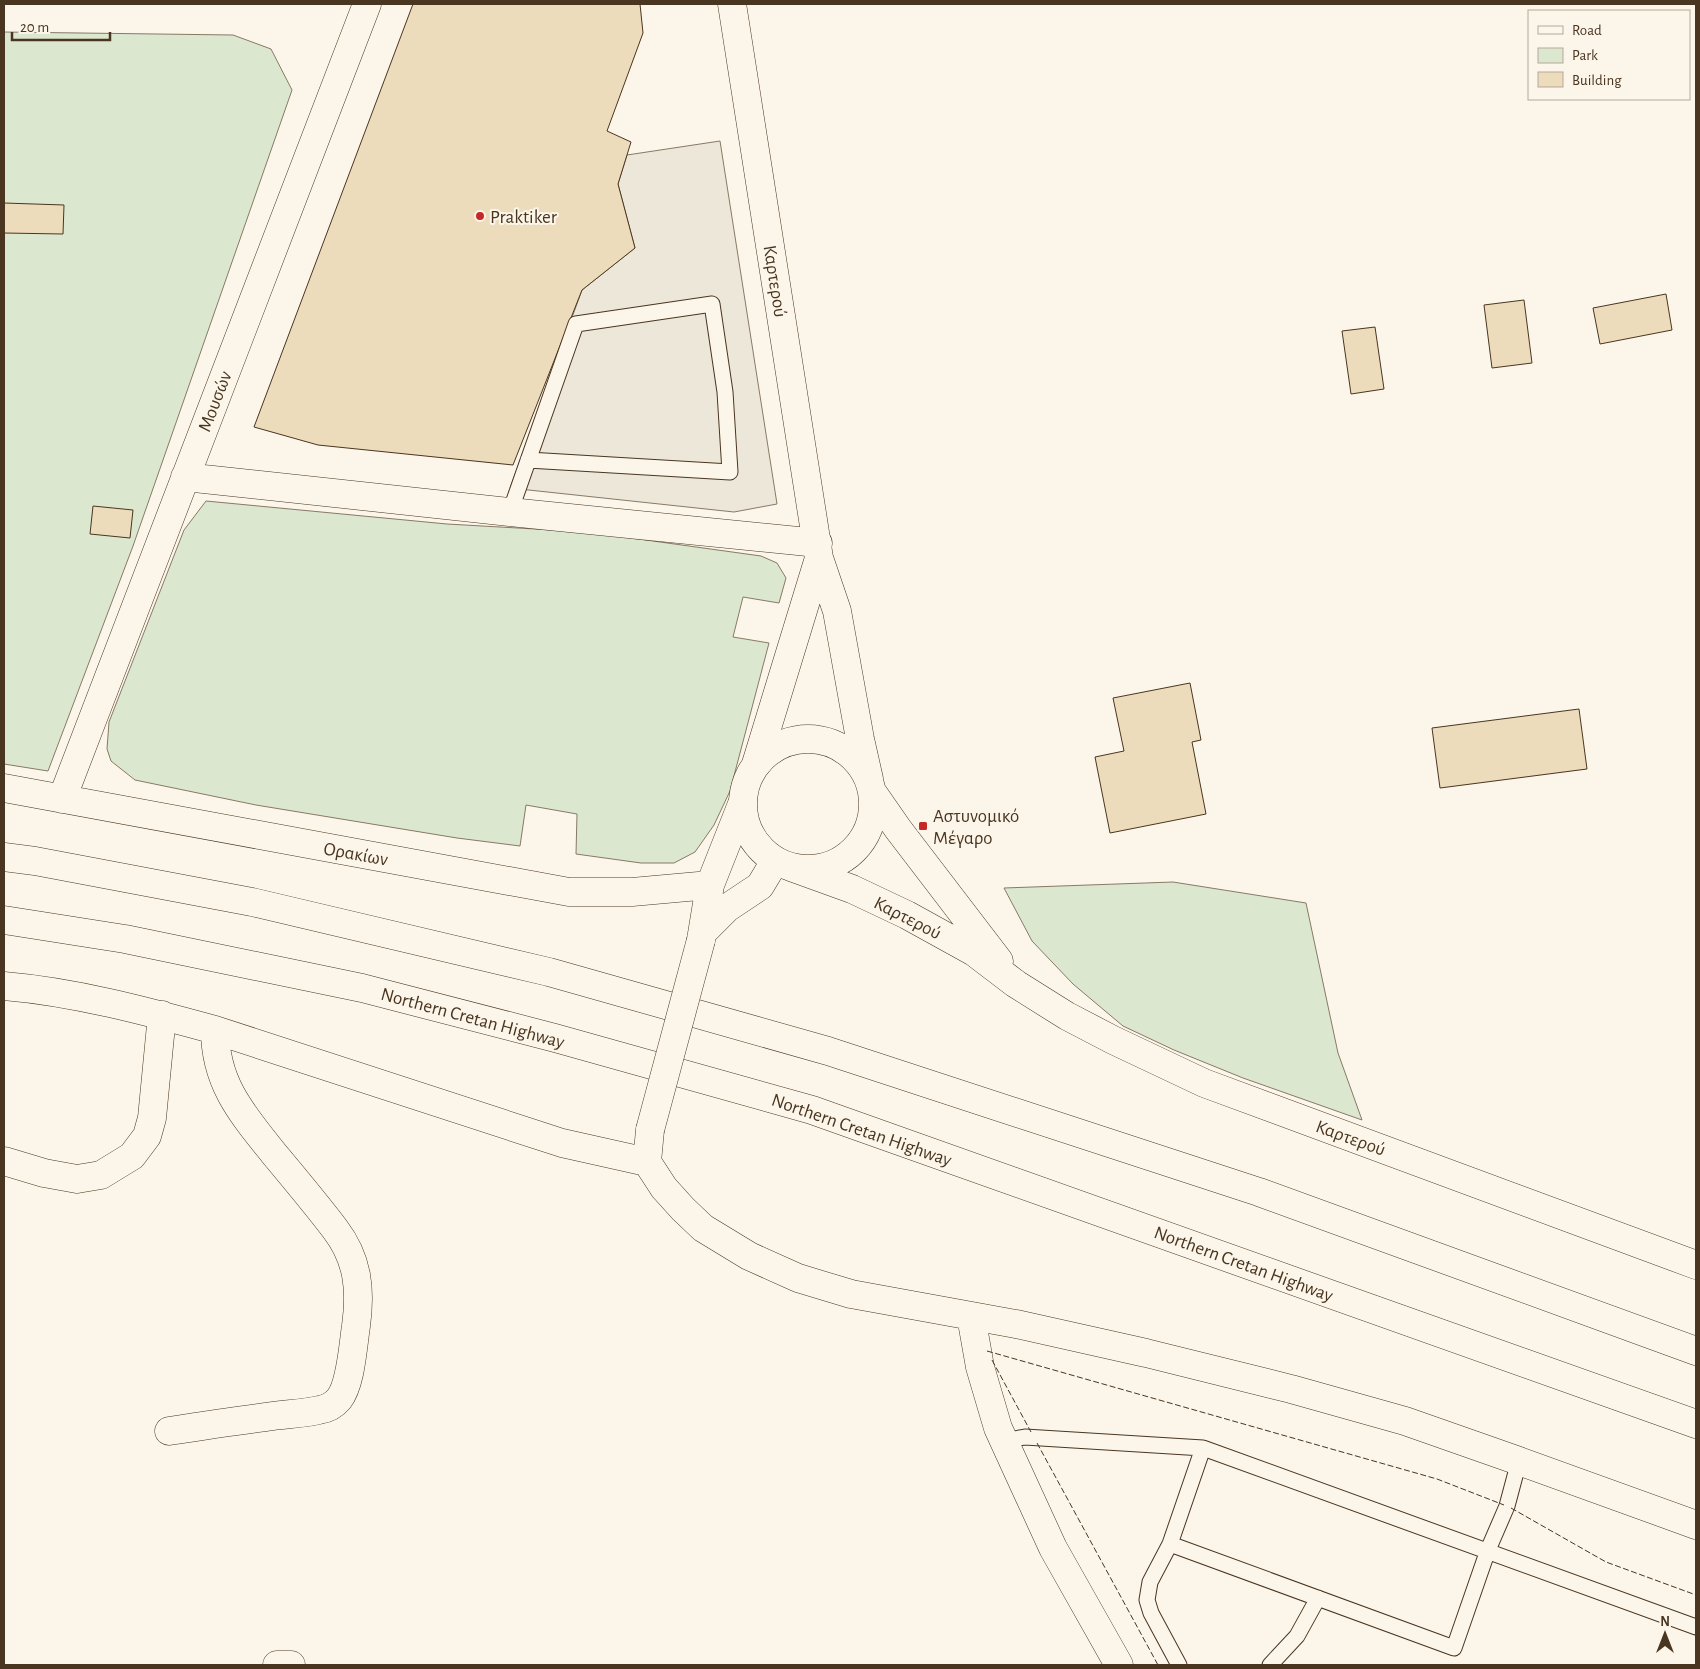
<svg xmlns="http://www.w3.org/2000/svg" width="1700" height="1669" font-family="'Alegreya Sans',sans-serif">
	<rect width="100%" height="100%" fill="#fbf6e9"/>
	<path fill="#dce7d0" stroke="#887966" d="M4 32 233 35 271 49 292 90 133 546 48 771 4 764Z
		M206 501 447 524 588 532 761 556 777 563 786 578 779 603 743 597 733 637 769 643 730 791 714 825 695 852 674 863H641L576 854 577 814 526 805 520 846 457 838 256 805 135 780 111 761 107 749 109 722 184 530Z
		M1173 882 1306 903 1338 1053 1362 1120 1243 1078 1174 1050 1123 1026 1073 984 1032 941 1004 888Z"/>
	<path fill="#ede7d9" stroke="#887966" d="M720 141 777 504 734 512 510 488 582 290 635 248 618 184 627 155Z"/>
	<path fill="#ecdcbc" stroke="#4a3520" d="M413 4H640L643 33 607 131 631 142 618 184 635 248 582 290 513 465 318 445 254 427Z
		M4 203 64 205 63 234 4 233Z
		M1666 294 1672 330 1600 344 1593 308Z
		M1524 300 1532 363 1492 368 1484 305Z
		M1375 327 1384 389 1351 394 1342 331Z
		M93 506 133 510 130 538 90 534Z
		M1190 683 1201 740 1192 742 1206 814 1110 833 1095 757 1124 751 1113 698Z
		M1579 709 1587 769 1440 788 1432 728Z"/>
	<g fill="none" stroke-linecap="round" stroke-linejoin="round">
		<g stroke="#4a3520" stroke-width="17">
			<path id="lane" d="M510 512 576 324 712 304 725 392 730 472 528 460
				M1004 1441 1025 1437 1203 1448
				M1519 1461 1507 1506 1488 1550 1454 1648 1170 1544 1203 1448 1696 1627
				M1170 1544 1150 1582 1147 1600 1151 1613 1179 1665
				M1270 1665 1297 1636 1318 1598"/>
		</g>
		<g stroke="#4a3520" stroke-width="29">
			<path id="street" d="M185 477 510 512 818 543
				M4 788 569 892H632L710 885
				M62 799 367 4
				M703 932 727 908 760 886 775 861
				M701 940 710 885 742 804
				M4 986C75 992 146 1011 215 1030L562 1143 647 1162
				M650 1130 647 1162 664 1188 683 1209 703 1228 749 1256 798 1278 851 1294 1016 1324 1146 1353 1291 1389 1405 1421 1519 1461 1696 1525
				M4 1161 44 1173 77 1179 101 1175 132 1156 147 1136 152 1118 162 1015
				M971 1316 980 1367 998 1428 1053 1548 1119 1665
				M169 1431C201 1426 234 1421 266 1417 284 1414 302 1414 319 1410 326 1409 334 1405 339 1399 351 1384 353 1345 356 1326 361 1289 358 1259 335 1229 316 1204 295 1179 275 1155 243 1115 215 1084 215 1030
				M277 1665H291"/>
		</g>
		<g stroke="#4a3520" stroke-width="29">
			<path id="primary" d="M732 4 819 558 837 611 860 739 869 779
				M743 804a65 65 0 1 1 130 0a65 65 0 1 1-130 0Z
				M756 764 819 558
				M873 793 898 829 999 961
				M791 867 852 889 907 915 974 952 1016 984 1067 1016 1113 1040 1204 1083 1696 1265"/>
		</g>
		<g stroke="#4a3520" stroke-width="29">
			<path id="highway" d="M4 857 35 861 252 902 549 972 828 1051 1259 1192 1696 1351
				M4 920 125 939 362 988 555 1038 812 1110 1696 1424"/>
		</g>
		<use href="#lane" stroke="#fbf6e9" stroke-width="15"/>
		<use href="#street" stroke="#fbf6e9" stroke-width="28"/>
		<use href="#primary" stroke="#fbf6e9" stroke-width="28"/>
		<use href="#highway" stroke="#fbf6e9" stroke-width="28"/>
		<g stroke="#4a3520" stroke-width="29" stroke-linecap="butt">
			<path id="street-bridge" d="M650 1130 701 940"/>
		</g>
		<use href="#street-bridge" stroke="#fbf6e9" stroke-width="28"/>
		<path stroke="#4a3520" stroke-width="1" stroke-dasharray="6 2.5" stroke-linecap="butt" d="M987 1351 1437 1479 1504 1505
			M992 1360 1031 1432
			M1037 1443 1158 1665
			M1511 1508 1606 1562 1696 1595"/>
	</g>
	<g fill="#c62828" stroke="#fbf6e9" stroke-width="2">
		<circle cx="480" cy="216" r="5"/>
		<rect x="918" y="821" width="10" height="10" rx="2.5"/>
	</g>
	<g text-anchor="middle" stroke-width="4" stroke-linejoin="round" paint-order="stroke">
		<g font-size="19" fill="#4a3520" stroke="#fbf6e9" text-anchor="start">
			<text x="490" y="223">Praktiker</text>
			<text x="933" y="822">Αστυνομικό<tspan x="933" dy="22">Μέγαρο</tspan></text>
		</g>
		<g font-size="19" fill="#4a3520" stroke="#fbf6e9">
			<text transform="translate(776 281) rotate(81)" y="7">Καρτερού</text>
			<text transform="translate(214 401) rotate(-69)" y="7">Μουσών</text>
			<text transform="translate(356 853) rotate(10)" y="7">Ορακίων</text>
			<text transform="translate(908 917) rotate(27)" y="7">Καρτερού</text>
			<text transform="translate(473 1017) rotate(15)" y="7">Northern Cretan Highway</text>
			<text transform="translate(862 1129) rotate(19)" y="7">Northern Cretan Highway</text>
			<text transform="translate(1351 1137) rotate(20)" y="7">Καρτερού</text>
			<text transform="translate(1244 1263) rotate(20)" y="7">Northern Cretan Highway</text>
		</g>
	</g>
	<rect width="1700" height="1669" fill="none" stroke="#4a3520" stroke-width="10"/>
	<rect x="1528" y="10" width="162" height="90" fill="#fbf6e9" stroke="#b4a999"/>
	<rect x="1538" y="26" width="25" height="8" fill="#fbf6e9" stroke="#b4a999"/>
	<text x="1572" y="35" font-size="15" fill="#4a3520">Road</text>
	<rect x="1538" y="48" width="25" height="15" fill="#dce7d0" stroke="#b4a999"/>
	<text x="1572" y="60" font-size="15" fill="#4a3520">Park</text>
	<rect x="1538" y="72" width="25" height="15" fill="#ecdcbc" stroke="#b4a999"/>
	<text x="1572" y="85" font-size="15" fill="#4a3520">Building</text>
	<g transform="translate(1665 1634)" stroke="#fbf6e9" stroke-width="4" paint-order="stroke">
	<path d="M0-4L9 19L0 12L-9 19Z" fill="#4a3520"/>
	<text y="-8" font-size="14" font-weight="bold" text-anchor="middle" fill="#4a3520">N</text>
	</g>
	<path d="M12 32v8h98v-8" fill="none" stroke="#4a3520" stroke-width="2.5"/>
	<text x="20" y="32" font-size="15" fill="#4a3520" stroke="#fbf6e9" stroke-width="4" paint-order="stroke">20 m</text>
</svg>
